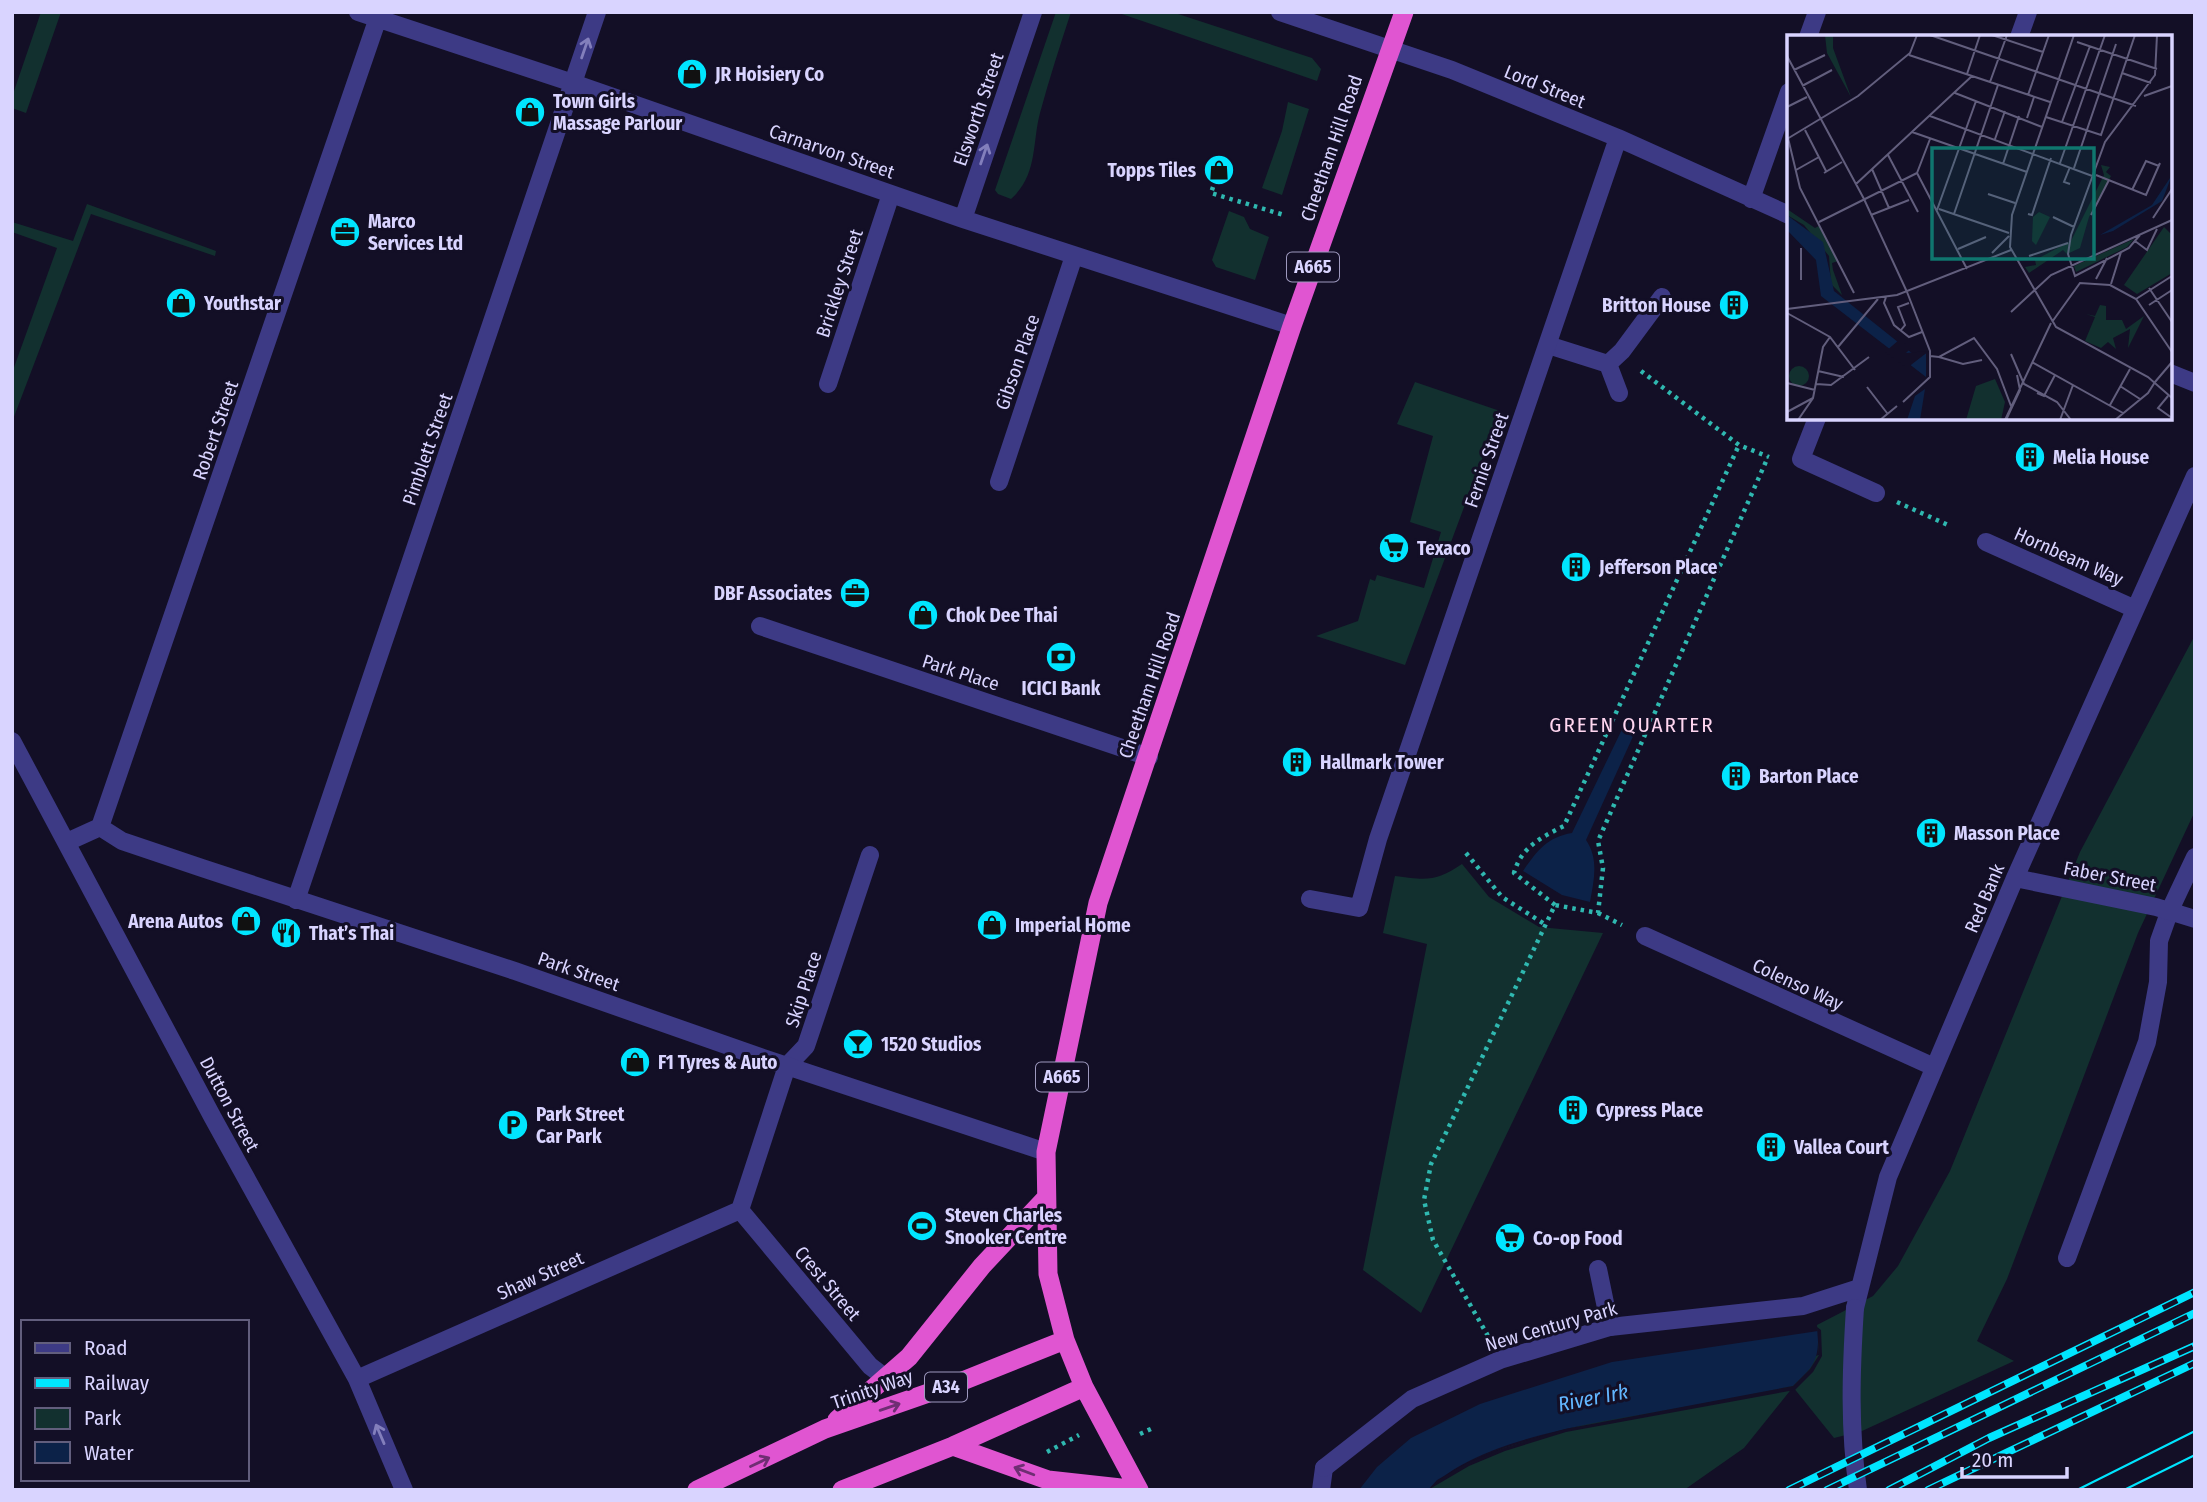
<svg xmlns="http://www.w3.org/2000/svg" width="2207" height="1502" font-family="'Fira Sans Condensed',sans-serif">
	<rect width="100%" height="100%" fill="#130f26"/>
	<path fill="#12302f" d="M41 12H61L26 113 12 108V97Z
		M1056 12H1071C1060 46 1049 79 1040 113 1032 143 1038 175 1011 199L998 194 995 190Z
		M1116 12H1172L1312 58 1321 69 1317 81Z
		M1288 102 1309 109 1282 195 1262 188 1282 131Z
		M87 204 216 251 215 256 91 214 12 422V373L57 248 12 232V222L73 241Z
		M1229 211 1244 217 1250 229 1269 237 1255 280 1216 267 1212 260Z
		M1415 382 1500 411 1405 665 1316 636 1358 621 1370 579 1375 581 1377 575 1424 588 1441 532 1410 522 1433 436 1397 424Z
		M2195 635V811L2138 933 2007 1279 1977 1341 2014 1361 1862 1431 1834 1438 1793 1387 1744 1448 1684 1490H1428L1437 1480 1504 1448 1819 1355 1817 1325 1873 1296 1898 1266 1950 1171 2080 852Z
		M1462 864 1489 897 1539 927 1603 933 1421 1313 1363 1270 1427 944 1383 933 1395 876C1426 880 1436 882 1462 864Z"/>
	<path fill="#0c2248" d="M1627 719 1640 721 1586 840C1599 859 1594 880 1590 902L1562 895 1523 871C1537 851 1547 837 1572 833Z
		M1818 1331C1819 1361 1814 1366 1793 1386 1750 1395 1706 1403 1662 1411 1594 1423 1477 1439 1428 1490H1359L1377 1467 1411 1438 1480 1404 1612 1362Z"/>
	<path fill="#130f26" d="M1817 1327 1821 1330 1822 1356 1813 1372 1795 1390 1566 1432 1505 1451 1469 1466 1428 1490 1437 1480 1467 1463 1504 1448 1565 1429 1793 1386 1810 1369 1819 1355Z"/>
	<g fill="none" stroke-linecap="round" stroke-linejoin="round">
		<path stroke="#2fb8b0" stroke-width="4.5" stroke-dasharray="3.5 5" stroke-linecap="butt" d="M1213 187 1211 193 1284 215
			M1641 371 1739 445 1769 457
			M1897 502 1948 525
			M1466 853 1502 897 1546 925
			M1555 905 1514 873C1521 847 1542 837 1564 826L1739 445
			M1598 913 1622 925
			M1488 1336 1433 1240 1424 1200 1431 1164 1555 905 1598 913 1603 868 1598 841 1768 457
			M1140 1434 1155 1427
			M1047 1452 1079 1435"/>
		<path stroke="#3d3a85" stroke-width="18" d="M1548 345 1608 364 1622 351 1662 297
			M1608 364 1619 393
			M787 1066 806 1046 870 855
			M2067 1258 2147 1042 2158 982 2159 941 2170 910
			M1598 1269 1610 1327
			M1321 1490 1324 1468"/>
		<path stroke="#3d3a85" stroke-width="18" d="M358 12 573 83 963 219 1292 326
			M1280 12 1452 70 1618 138 1789 215
			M1808 37 1817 12
			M2019 37 2028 12
			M1751 199 1789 92
			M963 219 1033 12
			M2170 373 2195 383
			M828 384 891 194
			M1817 418 1801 459 1876 493
			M999 482 1074 256
			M1986 542 2135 609
			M760 626 1149 757
			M12 741 213 1118 357 1379 404 1490
			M100 827 122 841 202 868 515 971 763 1058 1046 1152
			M67 842 100 827 380 12
			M2015 878 2156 907 2195 919
			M1310 899 1359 908 1378 839 1618 138
			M296 900 597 12
			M2170 910 2195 857
			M1645 936 1934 1067
			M740 1210 870 1366 887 1379
			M740 1210 787 1066
			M1855 1308 1888 1177 2015 878 2195 476
			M357 1379 740 1210
			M1324 1468 1412 1399 1500 1360 1610 1327 1803 1306 1859 1288"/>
		<path stroke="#3d3a85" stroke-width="18" d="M1855 1308C1851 1370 1849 1429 1858 1490"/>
		<path stroke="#e055d1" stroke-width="19" d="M837 1420 909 1357 982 1266 1045 1199
			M953 1446 1048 1480 1139 1490
			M697 1490 825 1429 960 1382 1065 1340
			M842 1490 953 1446 1084 1387
			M1139 1490 1084 1387 1065 1340 1048 1274 1046 1152 1098 903 1292 326 1404 12"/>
		<path stroke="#00e5ff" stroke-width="2" d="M2077 1490 2195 1431
			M2124 1490 2195 1455"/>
		<g stroke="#00e5ff" stroke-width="8">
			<path id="rail" d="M1789 1490 2195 1292
				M1827 1490 2195 1313
				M1889 1490 1989 1438 2195 1346
				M1928 1490 2195 1363"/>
		</g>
		<use href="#rail" stroke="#130f26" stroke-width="5" stroke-dasharray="16" stroke-linecap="butt"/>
	</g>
	<defs><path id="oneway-shaft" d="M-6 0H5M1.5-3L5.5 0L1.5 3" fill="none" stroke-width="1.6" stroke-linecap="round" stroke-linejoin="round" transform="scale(1.75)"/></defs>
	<g stroke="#837fbc">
		<use href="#oneway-shaft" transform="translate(585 48) rotate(-71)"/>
		<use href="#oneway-shaft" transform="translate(984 154) rotate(-71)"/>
		<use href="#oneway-shaft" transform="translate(380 1434) rotate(-113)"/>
	</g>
	<g stroke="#6f2e73">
		<use href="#oneway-shaft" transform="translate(890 1407) rotate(-19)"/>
		<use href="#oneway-shaft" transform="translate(760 1462) rotate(-25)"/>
		<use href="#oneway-shaft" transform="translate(1024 1471) rotate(-159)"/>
	</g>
	<defs>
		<g id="shop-disc" transform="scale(1.575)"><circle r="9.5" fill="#00e5ff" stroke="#130f26"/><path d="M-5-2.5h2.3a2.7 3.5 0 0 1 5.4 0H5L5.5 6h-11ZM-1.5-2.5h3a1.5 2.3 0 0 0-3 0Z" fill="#111"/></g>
		<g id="office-disc" transform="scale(1.575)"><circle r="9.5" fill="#00e5ff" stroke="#130f26"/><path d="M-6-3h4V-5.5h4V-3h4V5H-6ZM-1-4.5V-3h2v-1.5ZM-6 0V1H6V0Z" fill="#111"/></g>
		<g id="building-disc" transform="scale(1.575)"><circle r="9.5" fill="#00e5ff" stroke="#130f26"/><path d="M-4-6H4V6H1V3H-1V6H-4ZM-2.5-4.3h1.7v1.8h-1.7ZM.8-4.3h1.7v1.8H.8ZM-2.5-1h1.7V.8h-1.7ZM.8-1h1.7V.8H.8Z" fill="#111"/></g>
		<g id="supermarket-disc" transform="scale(1.575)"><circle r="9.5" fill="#00e5ff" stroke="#130f26"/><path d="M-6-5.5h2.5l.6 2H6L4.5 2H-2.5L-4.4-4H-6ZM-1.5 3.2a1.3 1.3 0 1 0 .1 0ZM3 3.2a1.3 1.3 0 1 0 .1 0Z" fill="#111"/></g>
		<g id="bank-disc" transform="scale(1.575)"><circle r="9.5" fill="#00e5ff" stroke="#130f26"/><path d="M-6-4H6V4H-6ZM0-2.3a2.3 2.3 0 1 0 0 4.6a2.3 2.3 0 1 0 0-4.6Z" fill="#111"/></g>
		<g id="restaurant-disc" transform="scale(1.575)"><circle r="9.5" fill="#00e5ff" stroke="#130f26"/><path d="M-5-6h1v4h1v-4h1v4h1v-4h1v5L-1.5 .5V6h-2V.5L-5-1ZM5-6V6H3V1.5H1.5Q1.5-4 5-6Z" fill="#111"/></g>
		<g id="bar-disc" transform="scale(1.575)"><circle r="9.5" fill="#00e5ff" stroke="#130f26"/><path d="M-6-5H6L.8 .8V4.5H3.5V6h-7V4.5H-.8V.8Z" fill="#111"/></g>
		<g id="parking-disc" transform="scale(1.575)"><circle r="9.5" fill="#00e5ff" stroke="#130f26"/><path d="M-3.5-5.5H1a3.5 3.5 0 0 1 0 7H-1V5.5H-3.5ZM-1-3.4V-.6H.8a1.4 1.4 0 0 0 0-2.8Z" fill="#111"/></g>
		<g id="stadium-disc" transform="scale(1.575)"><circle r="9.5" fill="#00e5ff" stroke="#130f26"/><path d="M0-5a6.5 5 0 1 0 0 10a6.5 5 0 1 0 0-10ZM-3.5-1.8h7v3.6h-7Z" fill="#111"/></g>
	</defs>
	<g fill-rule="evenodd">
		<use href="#shop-disc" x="692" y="74"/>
		<use href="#shop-disc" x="530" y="112"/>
		<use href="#shop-disc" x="1219" y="170"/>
		<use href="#office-disc" x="345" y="232"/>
		<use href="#shop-disc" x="181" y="303"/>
		<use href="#building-disc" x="1734" y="305"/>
		<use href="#building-disc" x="2030" y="457"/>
		<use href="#supermarket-disc" x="1394" y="548"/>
		<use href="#building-disc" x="1576" y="567"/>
		<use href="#office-disc" x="855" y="593"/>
		<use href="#shop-disc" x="923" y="615"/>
		<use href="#bank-disc" x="1061" y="657"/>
		<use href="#building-disc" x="1297" y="762"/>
		<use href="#building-disc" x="1736" y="776"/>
		<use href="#building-disc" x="1931" y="833"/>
		<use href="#shop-disc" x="246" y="921"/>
		<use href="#shop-disc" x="992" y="925"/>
		<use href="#restaurant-disc" x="286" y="933"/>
		<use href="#bar-disc" x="858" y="1044"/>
		<use href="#shop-disc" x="635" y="1062"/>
		<use href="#building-disc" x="1573" y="1110"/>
		<use href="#parking-disc" x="513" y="1125"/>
		<use href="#building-disc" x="1771" y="1147"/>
		<use href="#stadium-disc" x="922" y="1226"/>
		<use href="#supermarket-disc" x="1510" y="1238"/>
	</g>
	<g text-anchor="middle" stroke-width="6" stroke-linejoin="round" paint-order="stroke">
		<g fill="#130f26" stroke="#9e99be" stroke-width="2">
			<rect x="1287" y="252.5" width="52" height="29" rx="5"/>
			<rect x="1036" y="1062.5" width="52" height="29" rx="5"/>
			<rect x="925" y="1372.5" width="42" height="29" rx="5"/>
		</g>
		<g font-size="18" font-weight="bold" fill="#d9d4ff">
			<text x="1313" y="273">A665</text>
			<text x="1062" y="1083">A665</text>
			<text x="946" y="1393">A34</text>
		</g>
		<g font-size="19" font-weight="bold" fill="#d9d4ff" stroke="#130f26" text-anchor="start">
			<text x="715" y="81">JR Hoisiery Co</text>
			<text x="553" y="108">Town Girls<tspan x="553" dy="22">Massage Parlour</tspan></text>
			<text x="1196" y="177" text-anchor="end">Topps Tiles</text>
			<text x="368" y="228">Marco<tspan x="368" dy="22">Services Ltd</tspan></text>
			<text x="204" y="310">Youthstar</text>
			<text x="1711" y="312" text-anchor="end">Britton House</text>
			<text x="2053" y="464">Melia House</text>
			<text x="1417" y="555">Texaco</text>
			<text x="1599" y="574">Jefferson Place</text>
			<text x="832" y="600" text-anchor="end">DBF Associates</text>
			<text x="946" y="622">Chok Dee Thai</text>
			<text x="1061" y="695" text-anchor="middle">ICICI Bank</text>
			<text x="1320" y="769">Hallmark Tower</text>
			<text x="1759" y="783">Barton Place</text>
			<text x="1954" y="840">Masson Place</text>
			<text x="223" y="928" text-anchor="end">Arena Autos</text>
			<text x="1015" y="932">Imperial Home</text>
			<text x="309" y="940">That’s Thai</text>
			<text x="881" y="1051">1520 Studios</text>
			<text x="658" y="1069">F1 Tyres &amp; Auto</text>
			<text x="1596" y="1117">Cypress Place</text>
			<text x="536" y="1121">Park Street<tspan x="536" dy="22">Car Park</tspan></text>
			<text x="1794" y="1154">Vallea Court</text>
			<text x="945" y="1222">Steven Charles<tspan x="945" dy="22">Snooker Centre</tspan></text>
			<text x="1533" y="1245">Co-op Food</text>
		</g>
		<g font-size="19" fill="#d9d4ff" stroke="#130f26">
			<text transform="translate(1545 86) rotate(22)" y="7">Lord Street</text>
			<text transform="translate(978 109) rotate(-71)" y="7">Elsworth Street</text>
			<text transform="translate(1331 148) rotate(-71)" y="7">Cheetham Hill Road</text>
			<text transform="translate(832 151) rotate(19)" y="7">Carnarvon Street</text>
			<text transform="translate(839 283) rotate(-72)" y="7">Brickley Street</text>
			<text transform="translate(1017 362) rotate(-71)" y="7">Gibson Place</text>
			<text transform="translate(215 430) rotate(-71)" y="7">Robert Street</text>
			<text transform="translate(427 449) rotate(-71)" y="7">Pimblett Street</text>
			<text transform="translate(1486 460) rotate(-71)" y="7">Fernie Street</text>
			<text transform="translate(2069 556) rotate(24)" y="7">Hornbeam Way</text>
			<text transform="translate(961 672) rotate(18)" y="7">Park Place</text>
			<text transform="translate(1149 685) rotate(-71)" y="7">Cheetham Hill Road</text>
			<text transform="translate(2110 876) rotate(11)" y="7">Faber Street</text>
			<text transform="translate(1984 898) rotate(-67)" y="7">Red Bank</text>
			<text transform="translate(579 971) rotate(19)" y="7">Park Street</text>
			<text transform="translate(1798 984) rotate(25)" y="7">Colenso Way</text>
			<text transform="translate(803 989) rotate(-72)" y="7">Skip Place</text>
			<text transform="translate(230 1104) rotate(62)" y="7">Dutton Street</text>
			<text transform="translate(540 1275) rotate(-24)" y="7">Shaw Street</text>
			<text transform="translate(828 1283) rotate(50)" y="7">Crest Street</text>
			<text transform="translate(1551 1326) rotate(-16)" y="7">New Century Park</text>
			<text transform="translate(872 1389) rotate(-19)" y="7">Trinity Way</text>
		</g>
		<g font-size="21" letter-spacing="2" fill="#ffd6f0" stroke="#130f26">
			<text x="1632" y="732">GREEN QUARTER</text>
		</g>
		<g font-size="21" font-style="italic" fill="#62b6ff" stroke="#130f26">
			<text transform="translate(1593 1398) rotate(-11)" y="7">River Irk</text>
		</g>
	</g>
	<g transform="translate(1787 35)">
		<rect width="385" height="385" fill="#130f26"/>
		<path d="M38 0H46V13L64 62 40 18ZM314 130 323 132 319 137 324 141 302 182 293 213 280 219 276 215 242 238 238 232 249 230 248 225 284 206 317 140ZM0 174 28 193 32 191 51 226 45 228 46 235 55 260 44 249 42 221 17 190 0 180ZM252 177 263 182 249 210 245 206 246 182ZM377 192 385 200V238L350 259 337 250ZM347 204 340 212 289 237 287 231ZM313 270 319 271V285H335L339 294 357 281 341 313 343 294 326 303 329 314 321 307 314 313 298 306 308 282 299 279 308 281ZM2 341a10 10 0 1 1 20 0a10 10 0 1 1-20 0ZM208 344 218 367 214 385H179L189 351Z" fill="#12302f"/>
		<path d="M385 140 375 166 326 196 313 200 365 170ZM0 180 36 207 47 256 131 323 139 318V342L34 261 29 225 0 195ZM138 354 133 385H120L128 361Z" fill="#0c2248"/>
		<path d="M113 304 124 313 119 318 142 316 120 333 98 317Z" fill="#130f26"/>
		<path fill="none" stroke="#625e7d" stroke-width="2" d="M143 0 349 71M205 0 256 17M287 0 225 180 223 212 269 292 361 342 385 363M290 7 370 34M122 20 263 67M0 21 77 164 120 257M7 35 38 20M335 38 364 48M180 39 193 0M203 47 220 0M15 51 45 35M168 58 255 92M241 60 262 0M357 61 385 51M0 72 20 62M143 81 308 142M259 82 314 100 348 0M240 83 247 62M275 87 303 11M18 95 39 136M125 97 240 137M1 103 13 153 67 258M0 104 71 61 123 18 130 0M208 104 218 76M101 120 131 177M273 128 318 0M216 129 232 81M287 133 329 9M85 134 102 173M9 135 32 122M37 138 55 127M130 138 180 234M130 138 143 104M309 140 359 160 373 128M69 149 185 41M283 149 277 147 283 132M345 155 359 126 372 131M201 159 228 168M152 174 222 198M150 175 189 66M167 179 211 50M241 179 245 180 264 123M84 180 122 165M304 180 322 145M266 182 287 192M366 183 385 154M32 187 130 138M353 200 342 213 288 241 281 219 284 200 318 107 368 40 370 0M348 206 360 215 370 194M171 214 199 202M205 218 222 201M242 221 281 208M309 244 320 223M14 245V213M324 249 334 217M362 253 385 287M99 262 97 268 107 290 122 302 135 297M349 264 385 241M362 270 385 255M0 274 110 260 224 215M224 277 264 240 385 185M0 278 43 302 68 335M265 287 293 248 323 250 349 264 385 317M114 295 118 290 111 272 122 268M51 312 91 264M224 319 237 349 270 367 284 385M143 321 152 322 187 303 210 334 224 371M152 322 176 329 195 325M245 327 336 378M31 336 57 342M368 347 385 327M0 348 28 355M29 349 44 350 82 322M333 351 353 364M80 352 100 378M250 358 257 361 268 340M381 361 371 373 385 383M116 367 143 342V316L120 257M323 370 343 334M0 377 26 363M11 385 26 363 36 312 43 302M93 385 110 371M218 385 264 288M219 385 233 355 230 340M273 385 286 350M328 385 361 358 368 347"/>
		<path fill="#0f766e" fill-opacity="0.15" stroke="#0f766e" stroke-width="3.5" d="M145 113H307V224H145Z"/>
		<rect width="385" height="385" fill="none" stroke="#d9d4ff" stroke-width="3.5"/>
	</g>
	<rect width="2207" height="1502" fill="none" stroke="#d9d4ff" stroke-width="28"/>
	<rect x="21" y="1320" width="228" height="161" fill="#130f26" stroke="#625e7d" stroke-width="2"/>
	<rect x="35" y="1343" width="35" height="10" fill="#3d3a85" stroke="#625e7d" stroke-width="2"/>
	<text x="84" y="1355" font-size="21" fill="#d9d4ff">Road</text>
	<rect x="35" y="1378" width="35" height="10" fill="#00e5ff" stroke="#625e7d" stroke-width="2"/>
	<text x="84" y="1390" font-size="21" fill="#d9d4ff">Railway</text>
	<rect x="35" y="1408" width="35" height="21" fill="#12302f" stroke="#625e7d" stroke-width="2"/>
	<text x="84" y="1425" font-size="21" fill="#d9d4ff">Park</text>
	<rect x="35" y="1442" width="35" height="21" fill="#0c2248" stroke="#625e7d" stroke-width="2"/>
	<text x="84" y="1460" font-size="21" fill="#d9d4ff">Water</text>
	<path d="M1962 1467v10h105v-10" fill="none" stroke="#d9d4ff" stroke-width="3.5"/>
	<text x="1972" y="1467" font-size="21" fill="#d9d4ff" stroke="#130f26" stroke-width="5" paint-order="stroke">20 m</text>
</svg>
